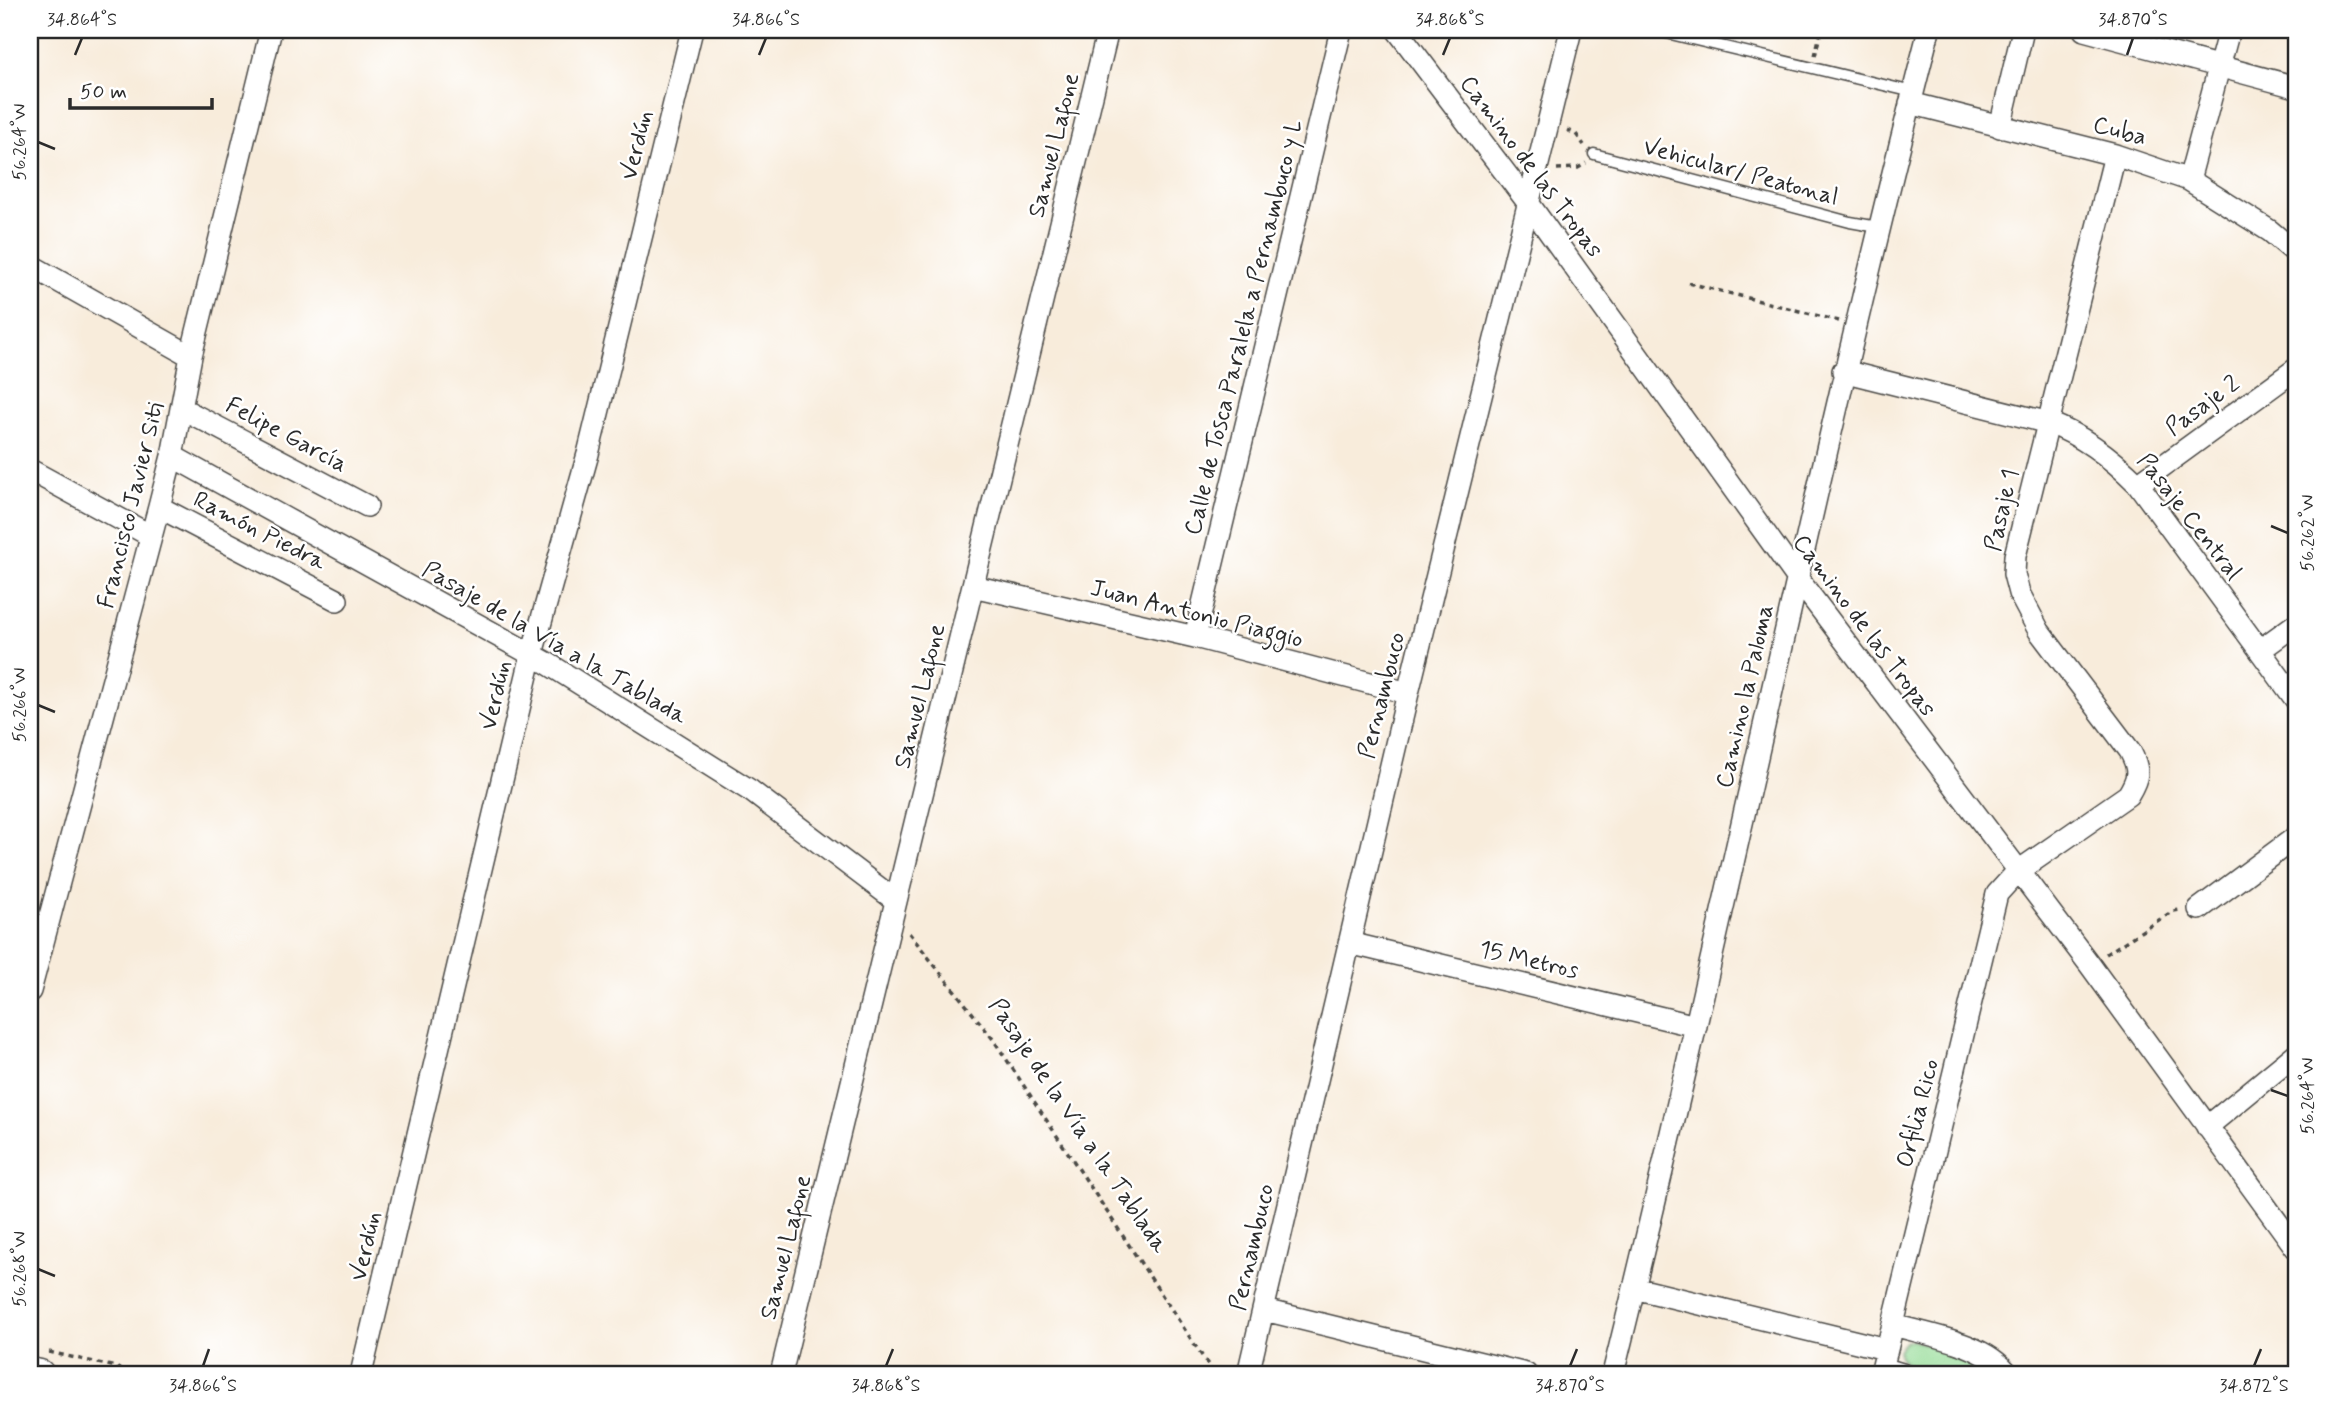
<svg xmlns="http://www.w3.org/2000/svg" width="2326" height="1404" font-family="Mynerve,sans-serif">
	<rect width="100%" height="100%" fill="#fff"/>
	<filter id="ink" filterUnits="userSpaceOnUse"><feTurbulence type="fractalNoise" baseFrequency=".0143" numOctaves="2"/><feDisplacementMap in="SourceGraphic" scale="14" xChannelSelector="R" yChannelSelector="G"/><feConvolveMatrix kernelMatrix="1 2 1 2 8 2 1 2 1" color-interpolation-filters="sRGB"/></filter>
	<filter id="wash" filterUnits="userSpaceOnUse"><feTurbulence type="fractalNoise" baseFrequency=".00686" numOctaves="4" result="noise"/><feDisplacementMap in="SourceGraphic" scale="28" xChannelSelector="R" yChannelSelector="G"/><feGaussianBlur stdDeviation="1.57" result="paint"/><feColorMatrix in="noise" values="0 0 0 0 0 0 0 0 0 0 0 0 0 0 0 0 0 1.4 0 .05"/><feComposite in="paint" operator="in"/></filter>
	<g filter="url(#wash)">
		<rect width="100%" height="100%" fill="#f8ecdb"/>
		<path fill="#95dc97" stroke="#608461" stroke-width="2" d="M1911 1340 1975 1358 1995 1374C1972 1374 1902 1381 1898 1350L1905 1342Z"/>
	</g>
	<g filter="url(#ink)">
		<g fill="none" stroke-linecap="round" stroke-linejoin="round">
			<g stroke="#4a4845" stroke-width="13">
				<path id="lane" d="M1654 30 1913 92
					M1594 154 1850 222 1878 227"/>
			</g>
			<g stroke="#4a4845" stroke-width="24">
				<path id="street" d="M1397 30 1529 204 1798 579 2090 965 2296 1248
					M2084 30 2296 87
					M1910 103 2115 155 2189 180 2270 231 2296 253
					M2000 127 2023 30
					M2189 180 2229 30
					M30 265 191 356
					M1843 371 2049 423C2084 436 2112 458 2138 484L2296 700
					M181 408 367 506
					M172 456 547 663 751 791 895 900
					M30 470 151 536
					M2138 484 2296 369
					M159 507 337 600
					M973 586 1195 637 1408 693
					M1195 637 1341 30
					M2260 650 2296 624
					M2199 909 2296 837
					M1349 943 1696 1026
					M30 991 159 507 172 456 191 356 271 30
					M2207 1127 2296 1054
					M1634 1288 1886 1349
					M1264 1310 1526 1374
					M1893 1325C1928 1335 1985 1343 2008 1374
					M1882 1368 1902 1374
					M361 1374 532 654 588 454 692 30
					M781 1374 1108 30
					M1248 1374 1408 693 1571 30
					M1613 1374C1724 927 1814 476 1929 30
					M1881 1374 1997 894 2017 872 2128 795C2139 777 2140 770 2130 751L2039 631 2019 593 2014 574 2015 556 2115 155"/>
			</g>
			<g stroke="#4a4845" stroke-width="31">
				<path id="secondary" d="M30 1372 40 1374"/>
			</g>
			<path stroke="#4a4845" stroke-width="3.5" stroke-dasharray="5 5" stroke-linecap="butt" d="M1749 40 1751 30
				M1815 56 1821 30
				M1567 130 1576 134 1584 145
				M1557 169 1578 168 1586 163
				M1689 283 1839 321
				M909 933 993 1039 1214 1374
				M2106 954 2173 911 2180 910
				M49 1352 116 1367 127 1374"/>
			<use href="#lane" stroke="#fff" stroke-width="10"/>
			<use href="#street" stroke="#fff" stroke-width="21"/>
			<use href="#secondary" stroke="#fff" stroke-width="28"/>
		</g>
	</g>
	<path fill="none" stroke="#2b2b2b" stroke-width="2.5" d="M75 55 82 38M759 55 766 38M1443 55 1450 38M2127 55 2133 38M38 142 55 149M2271 526 2288 533M38 705 55 712M2271 1090 2288 1096M38 1269 55 1276M203 1366 209 1349M886 1366 893 1349M1570 1366 1577 1349M2254 1366 2261 1349"/>
	<g text-anchor="middle" stroke-width="5" stroke-linejoin="round" paint-order="stroke">
		<g font-size="24" fill="#2b2b2b" stroke="#fff">
			<text transform="translate(2120 130) rotate(15)" y="8">Cuba</text>
			<text transform="translate(636 145) rotate(-76)" y="8">Verdún</text>
			<text transform="translate(1053 145) rotate(-76)" y="8">Samuel Lafone</text>
			<text transform="translate(1532 166) rotate(53)" y="8">Camino de las Tropas</text>
			<text transform="translate(1741 171) rotate(15)" y="8">Vehicular/ Peatonal</text>
			<text transform="translate(1243 327) rotate(-76)" y="8">Calle de Tosca Paralela a Pernambuco y L</text>
			<text transform="translate(2202 405) rotate(-36)" y="8">Pasaje 2</text>
			<text transform="translate(287 434) rotate(28)" y="8">Felipe García</text>
			<text transform="translate(130 505) rotate(-76)" y="8">Francisco Javier Siti</text>
			<text transform="translate(2001 510) rotate(-77)" y="8">Pasaje 1</text>
			<text transform="translate(2190 516) rotate(52)" y="8">Pasaje Central</text>
			<text transform="translate(260 530) rotate(27)" y="8">Ramón Piedra</text>
			<text transform="translate(1197 613) rotate(14)" y="8">Juan Antonio Piaggio</text>
			<text transform="translate(1865 625) rotate(53)" y="8">Camino de las Tropas</text>
			<text transform="translate(555 642) rotate(30)" y="8">Pasaje de la Vía a la Tablada</text>
			<text transform="translate(495 695) rotate(-77)" y="8">Verdún</text>
			<text transform="translate(1381 695) rotate(-76)" y="8">Pernambuco</text>
			<text transform="translate(919 696) rotate(-76)" y="8">Samuel Lafone</text>
			<text transform="translate(1744 696) rotate(-77)" y="8">Camino la Paloma</text>
			<text transform="translate(1529 959) rotate(13)" y="8">15 Metros</text>
			<text transform="translate(1917 1113) rotate(-76)" y="8">Orfilia Rico</text>
			<text transform="translate(1079 1125) rotate(56)" y="8">Pasaje de la Vía a la Tablada</text>
			<text transform="translate(365 1246) rotate(-77)" y="8">Verdún</text>
			<text transform="translate(785 1247) rotate(-76)" y="8">Samuel Lafone</text>
			<text transform="translate(1251 1247) rotate(-77)" y="8">Pernambuco</text>
		</g>
	</g>
	<rect width="2326" height="1404" fill="none" stroke="#fff" stroke-width="77"/>
	<path d="M70 98v10h142v-10" fill="none" stroke="#2b2b2b" stroke-width="3.5"/>
	<text x="80" y="98" font-size="21" fill="#2b2b2b" stroke="#ffffff" stroke-width="5" paint-order="stroke">50 m</text>
	<rect x="38" y="38" width="2250" height="1328" fill="none" stroke="#2b2b2b" stroke-width="2.5"/>
	<g font-size="18" text-anchor="middle" fill="#2b2b2b">
		<text x="82" y="25">34.864°S</text>
		<text x="766" y="25">34.866°S</text>
		<text x="1450" y="25">34.868°S</text>
		<text x="2133" y="25">34.870°S</text>
		<text transform="translate(19 142) rotate(-90)" y="6">56.264°W</text>
		<text transform="translate(2307 533) rotate(-90)" y="6">56.262°W</text>
		<text transform="translate(19 705) rotate(-90)" y="6">56.266°W</text>
		<text transform="translate(2307 1096) rotate(-90)" y="6">56.264°W</text>
		<text transform="translate(19 1269) rotate(-90)" y="6">56.268°W</text>
		<text x="203" y="1391">34.866°S</text>
		<text x="886" y="1391">34.868°S</text>
		<text x="1570" y="1391">34.870°S</text>
		<text x="2254" y="1391">34.872°S</text>
	</g>
</svg>
